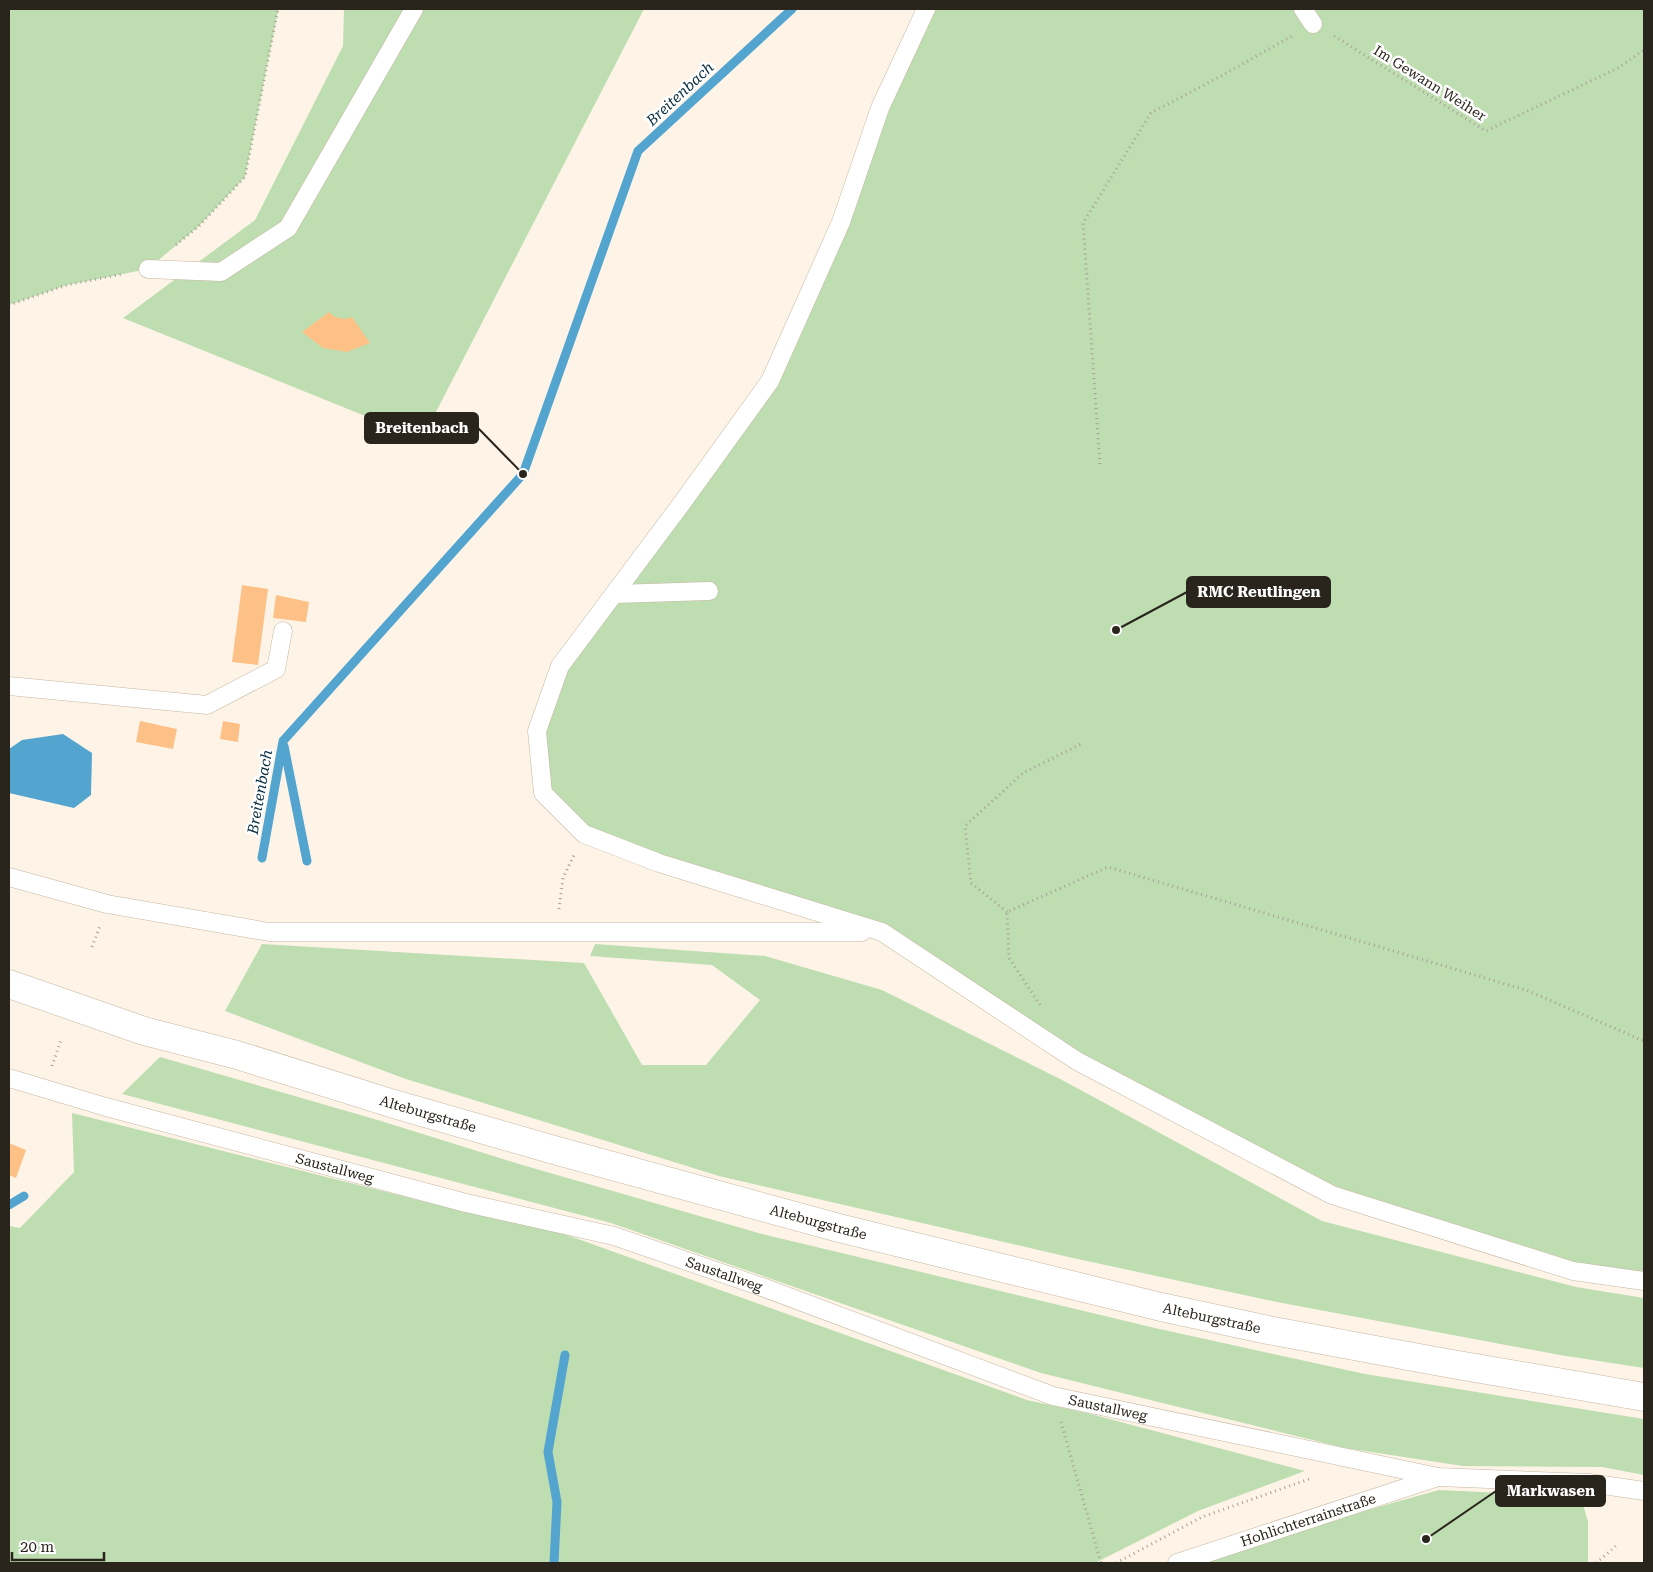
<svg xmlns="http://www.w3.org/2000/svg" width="1653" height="1572" font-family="'Roboto Serif',serif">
	<rect width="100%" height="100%" fill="#fdf4e7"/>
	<path fill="#beddb1" d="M9 9H278V11L245 177 199 226 148 269 67 285 9 305Z
		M344 9H644L422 439 123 318 255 220 343 46Z
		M926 9H1644V1281L1573 1271 1332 1195 1077 1061 882 932 584 834 543 793 537 731 560 666 770 381Z
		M262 944 584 963 642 1065H706L760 1000 712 965 590 956 595 944 765 956 882 990 1064 1081 1322 1221 1576 1287 1644 1298V1368L1560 1355 1277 1302 1073 1258 719 1176 403 1078 225 1011Z
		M160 1057 381 1121 519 1164 762 1234 1155 1328 1365 1374 1644 1419V1475L1602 1467 1463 1466 1345 1448 1041 1373 611 1223 122 1094Z
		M72 1113 426 1202 461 1208 564 1234 1027 1400 1087 1413 1305 1471 1198 1511 1095 1563H9V1226L20 1228 74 1172Z
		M1439 1490 1581 1497 1588 1522V1563H1188L1204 1556Z"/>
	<path fill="#53a4cf" d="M63 734 92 753 91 795 74 808 9 793V749L22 740Z"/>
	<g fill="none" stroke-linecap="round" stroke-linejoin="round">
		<path stroke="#53a4cf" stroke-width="9" d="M284 746 307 861
			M262 858 283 741 523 474 638 151 792 9
			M9 1205 24 1196
			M554 1563 557 1502 548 1452 565 1355"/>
	</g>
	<path fill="#fdc187" d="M329 312 335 317 345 319 352 317 370 343 347 352 323 348 302 332Z
		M242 585 268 589 258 665 232 662Z
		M276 595 309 602 306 622 273 618Z
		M140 721 177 729 173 749 136 742Z
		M223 721 240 724 238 742 220 739Z
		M9 1143 26 1150 16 1178 9 1175Z"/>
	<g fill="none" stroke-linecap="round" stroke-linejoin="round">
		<g stroke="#c5b7a3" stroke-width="19">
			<g id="service">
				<path d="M926 9 880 108 841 222 770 381 682 503 560 666 537 731 543 793 584 834 659 863 882 932 1077 1061 1332 1195 1573 1271 1644 1281"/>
				<path d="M1303 9 1313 24"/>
				<path d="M148 269 221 272 288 228 414 9"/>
				<path d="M615 594 709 591"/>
				<path d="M9 686 207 705 276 669 283 631"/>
				<path d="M9 877 107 904 269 932H862"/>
				<path id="s1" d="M9 1078 106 1107 466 1203 614 1236 762 1287 1053 1396 1438 1477 1589 1483 1644 1491"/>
				<path id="s2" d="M1177 1563 1438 1477"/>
			</g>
		</g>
		<g stroke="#c5b7a3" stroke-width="29">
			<g id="secondary">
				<path id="s3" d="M9 984 144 1031 237 1055 394 1104 554 1150 839 1228 1161 1307 1268 1330 1435 1361 1644 1397"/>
			</g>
		</g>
		<path stroke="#a7a095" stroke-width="3" stroke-dasharray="1 4" stroke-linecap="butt" d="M1334 36 1486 131 1618 68 1644 50
			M176 245 199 226 245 177 278 9
			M9 305 67 285 123 274
			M1100 464 1083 223 1151 113 1223 75 1292 36
			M559 909 563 878 574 855
			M1007 912 971 883 965 826 1023 773 1083 743
			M92 947 100 926
			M1040 1005 1009 958 1007 912 1108 867 1526 990 1644 1041
			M52 1066 61 1040
			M1061 1422 1101 1563
			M1116 1563 1202 1517 1312 1478
			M1596 1563 1617 1545"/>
		<use href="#service" stroke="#fff" stroke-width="18"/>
		<use href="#secondary" stroke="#fff" stroke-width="28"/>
	</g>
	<g text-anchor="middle" stroke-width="5" stroke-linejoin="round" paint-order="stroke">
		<g font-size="14" fill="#29241c" stroke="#fff">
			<text transform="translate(1430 83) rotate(32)" y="5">Im Gewann Weiher</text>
			<text dy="5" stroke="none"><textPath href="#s3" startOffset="439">Alteburgstraße</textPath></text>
			<text dy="5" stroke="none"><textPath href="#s1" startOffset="338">Saustallweg</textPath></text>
			<text dy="5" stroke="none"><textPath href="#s3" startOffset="844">Alteburgstraße</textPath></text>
			<text dy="5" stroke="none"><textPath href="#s1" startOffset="742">Saustallweg</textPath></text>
			<text dy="5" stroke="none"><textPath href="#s3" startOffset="1249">Alteburgstraße</textPath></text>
			<text dy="5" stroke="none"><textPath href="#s1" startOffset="1149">Saustallweg</textPath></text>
			<text dy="5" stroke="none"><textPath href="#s2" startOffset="138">Hohlichterrainstraße</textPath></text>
		</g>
		<g font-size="15" font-style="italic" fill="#072d3f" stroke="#fff">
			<text transform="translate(680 94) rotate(-43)" y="5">Breitenbach</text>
			<text transform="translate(260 792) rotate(-80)" y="5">Breitenbach</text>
		</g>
	</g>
	<path fill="none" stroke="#29241c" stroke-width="2" d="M523 474L478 428M1116 630L1187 592M1426 1539L1496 1491"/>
	<g fill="#29241c" stroke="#fff" stroke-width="2">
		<circle cx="523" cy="474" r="5"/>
		<circle cx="1116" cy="630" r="5"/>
		<circle cx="1426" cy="1539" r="5"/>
	</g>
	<g fill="#29241c" stroke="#29241c" stroke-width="2">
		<rect x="365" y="413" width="113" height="30" rx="5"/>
		<rect x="1187" y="577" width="143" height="30" rx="5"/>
		<rect x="1496" y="1476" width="109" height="30" rx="5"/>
	</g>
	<g font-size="15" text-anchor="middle" font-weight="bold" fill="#fff">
		<text x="422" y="433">Breitenbach</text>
		<text x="1259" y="597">RMC Reutlingen</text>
		<text x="1551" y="1496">Markwasen</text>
	</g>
	<rect width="1653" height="1572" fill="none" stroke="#29241c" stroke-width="20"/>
	<path d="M12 1552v8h92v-8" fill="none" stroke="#29241c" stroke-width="2.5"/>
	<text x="20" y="1552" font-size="15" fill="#29241c" stroke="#ffffff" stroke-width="4" paint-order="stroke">20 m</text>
</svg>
